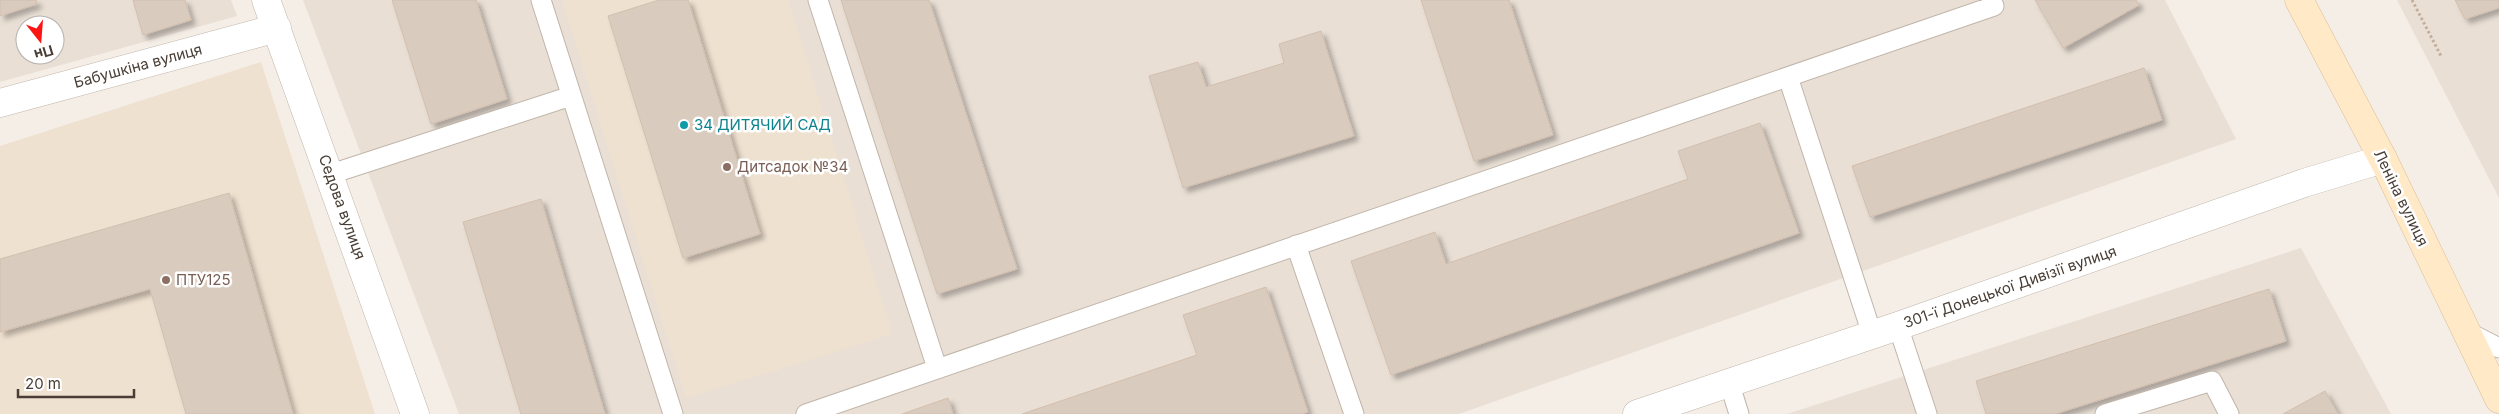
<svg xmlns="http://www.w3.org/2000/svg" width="2499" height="414" font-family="Inter,sans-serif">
	<defs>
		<filter id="shadow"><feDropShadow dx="4.5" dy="4.5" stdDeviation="2.5" flood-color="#0004"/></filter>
	</defs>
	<rect width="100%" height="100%" fill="#f5eee7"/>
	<path fill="#e9dfd5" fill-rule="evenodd" d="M0 0H231L237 16 0 82ZM25 25H55V55H25Z
		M303 0H2165L2236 139 1459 414H459Z
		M2397 0H2499V198Z
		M2301 248 2391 414H1787Z"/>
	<path fill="#efe1d0" d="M562 0H788L892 334 686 398Z
		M261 62 375 414H0V146Z"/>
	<path fill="#dacbbf" stroke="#d2bfae" filter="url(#shadow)" d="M0 0H36L37 4 0 16Z
		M133 0H185L191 20 143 35Z
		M392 0H476L507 99 431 124Z
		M659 0H688L760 234 683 258 608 16Z
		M841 0H929L1017 269 937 294Z
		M1421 0H1509L1553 135 1474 161Z
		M2035 0H2136L2139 5 2063 48Z
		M2455 0H2499V8L2465 19Z
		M1321 31 1354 136 1183 188 1149 76 1198 62 1206 87 1284 63 1279 44Z
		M2144 68 2162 120 1870 217 1852 166Z
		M1760 123 1799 233 1391 375 1351 261 1435 232 1446 264 1688 179 1678 151Z
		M229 193 293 414H186L150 289 0 332V259Z
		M541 199 605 414H521L463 222Z
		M1266 287 1308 412 1302 414H1022L1197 355 1183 315Z
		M2269 289 2286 341 2055 414H1986L1976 381Z
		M2325 391 2338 414H2283Z
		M948 398 953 414H902Z"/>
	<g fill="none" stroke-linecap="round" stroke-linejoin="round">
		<g stroke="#c1b5a9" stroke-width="21">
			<path id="service" d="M541 0 673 414
				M818 0 937 368
				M1788 77 1872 334
				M331 174 571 96
				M1296 245 1354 414
				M1898 326 1927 414
				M2466 331 2499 348
				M1729 382 1739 414
				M806 414 1994 6 1991 0
				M2105 414 2212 381 2229 414"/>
		</g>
		<g stroke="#c1b5a9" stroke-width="29">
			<path id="minor" d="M266 0 415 414
				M0 103 277 28
				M1637 414 1898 326 2304 183 2383 159"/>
		</g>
		<g stroke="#dbbe96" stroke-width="29">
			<path id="secondary" d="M2299 0 2383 159 2499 399"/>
		</g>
		<path stroke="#c4ae99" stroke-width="3" stroke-dasharray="2.5 2.5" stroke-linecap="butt" d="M2412 0 2441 56"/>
		<use href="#service" stroke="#fff" stroke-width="19"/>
		<use href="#minor" stroke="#fff" stroke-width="28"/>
		<use href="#secondary" stroke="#ffe9c7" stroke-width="28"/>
	</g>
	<circle fill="#0f9aa8" stroke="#fff" stroke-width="2" cx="684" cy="125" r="5"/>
	<g fill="#8d6e63" stroke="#fff" stroke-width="2">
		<circle cx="727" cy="167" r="5"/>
		<circle cx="166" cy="280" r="5"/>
	</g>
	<g text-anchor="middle" stroke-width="5" stroke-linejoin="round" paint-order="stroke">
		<g font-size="15" fill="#483e35" stroke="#fff">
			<text transform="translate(138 66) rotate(-15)" y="5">Бабушкіна вулиця</text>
			<text transform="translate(2401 198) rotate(64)" y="5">Леніна вулиця</text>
			<text transform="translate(342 207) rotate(70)" y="5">Седова вулиця</text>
			<text transform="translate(2010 287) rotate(-19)" y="5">301-ї Донецької Дивізії вулиця</text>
		</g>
		<g font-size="15" fill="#0d838f" stroke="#fff" text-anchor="start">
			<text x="694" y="130">34 ДИТЯЧИЙ САД</text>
		</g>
		<g font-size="15" fill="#785e54" stroke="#fff" text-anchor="start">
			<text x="737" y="172">Дитсадок №34</text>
			<text x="176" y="285">ПТУ125</text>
		</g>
	</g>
	<g transform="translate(40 40) rotate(163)"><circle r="24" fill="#ffffff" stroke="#b6b2ae"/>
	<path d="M0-4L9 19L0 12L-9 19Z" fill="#ff1414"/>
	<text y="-8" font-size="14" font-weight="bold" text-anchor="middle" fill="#483e35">Пн</text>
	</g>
	<path d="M18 389v8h116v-8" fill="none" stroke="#483e35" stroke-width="2.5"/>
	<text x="25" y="389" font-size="15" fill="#483e35" stroke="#ffffff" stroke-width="4" paint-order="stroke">20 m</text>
</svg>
